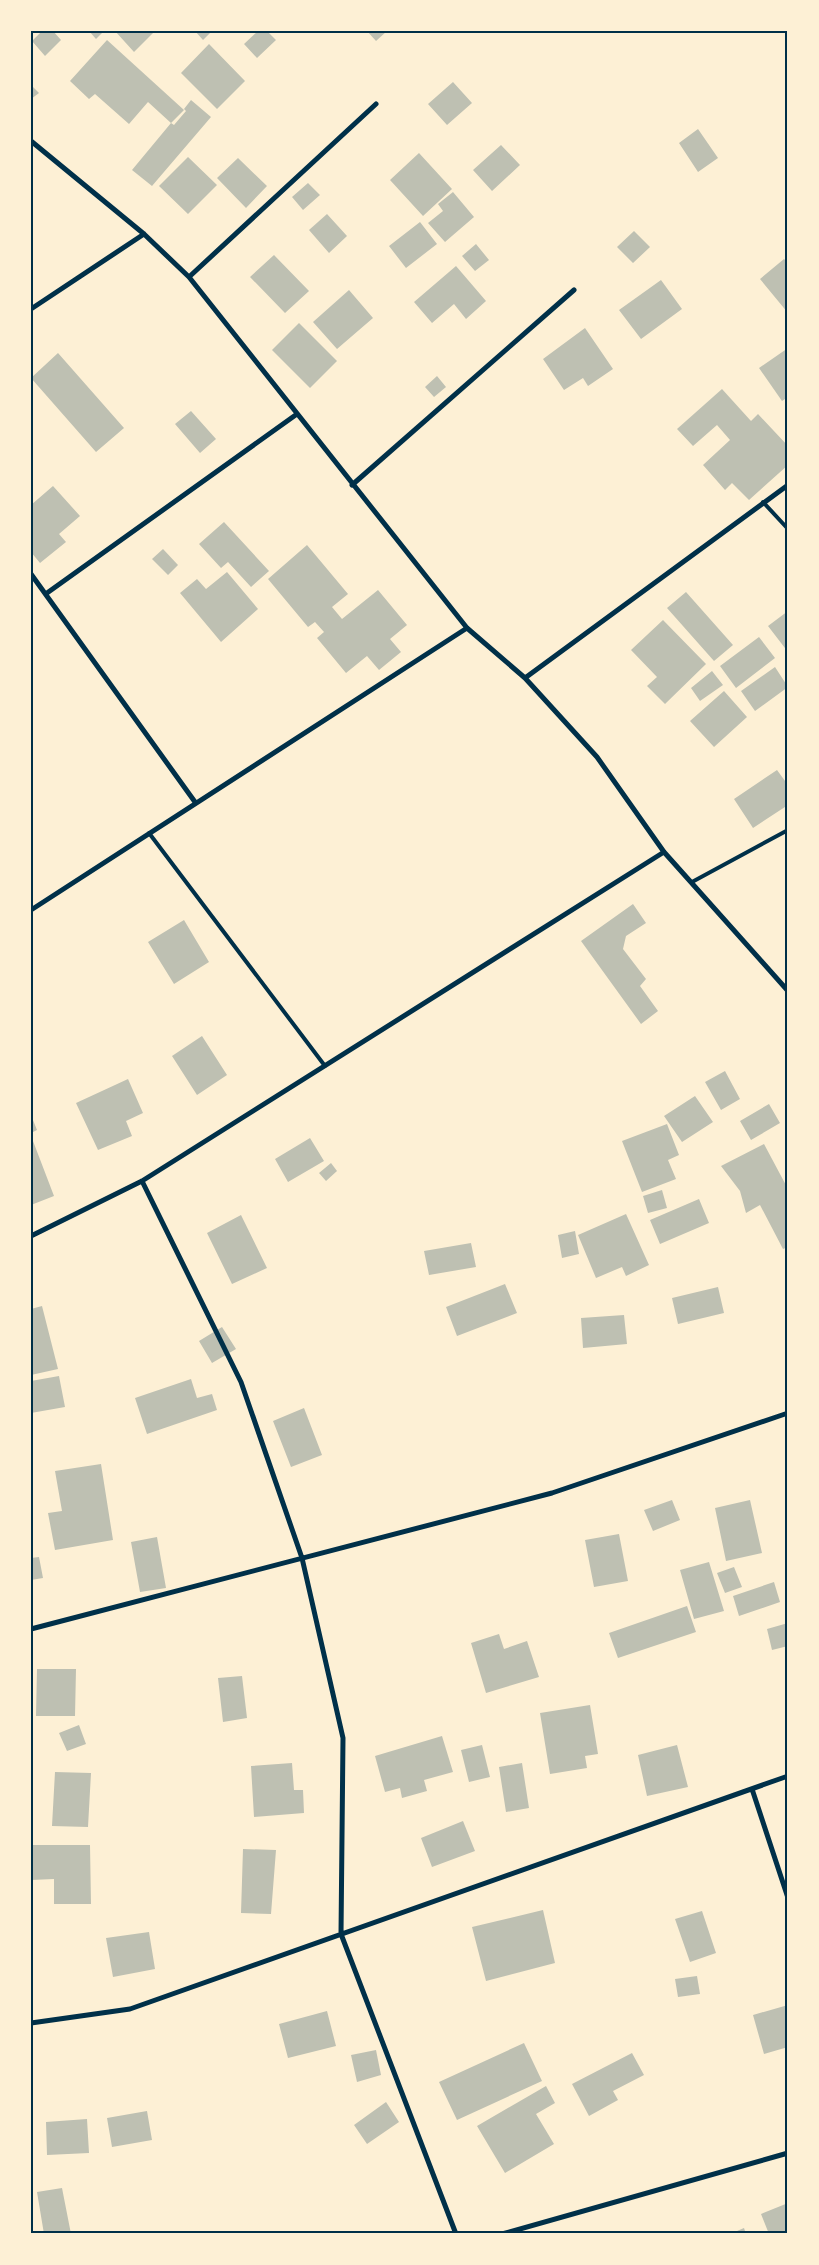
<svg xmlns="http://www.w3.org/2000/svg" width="819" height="2265" font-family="Jost,sans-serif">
	<rect width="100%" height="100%" fill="#fdf0d5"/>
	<path fill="#bec0b2" d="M42 31H53L61 40 45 56 32 41Z
		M89 31H104L96 39Z
		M115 31H155L134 52Z
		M195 31H212L203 40Z
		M258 31H267L276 40 257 58 244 44Z
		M367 31H387L376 41Z
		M107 40 184 110 171 123 148 102 129 124 95 94 89 99 70 81Z
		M209 44 245 81 217 109 181 73Z
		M453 82 472 103 447 125 428 104Z
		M31 85 39 93 31 99Z
		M191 100 211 117 152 186 132 170 171 123 174 125 186 111 184 109Z
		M698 129 718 158 698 172 679 143Z
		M501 145 520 165 492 191 473 170Z
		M419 153 452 189 423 216 390 180Z
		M188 157 217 185 188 214 159 186Z
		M238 158 267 186 246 208 217 178Z
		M308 183 320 195 303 210 292 197Z
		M453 192 474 217 445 242 428 223 443 211 438 204Z
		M327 214 347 236 329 253 309 230Z
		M420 222 437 244 406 268 389 246Z
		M634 231 650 247 633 263 617 247Z
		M476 244 489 260 475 271 462 256Z
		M274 255 309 291 285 313 250 277Z
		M784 259 788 263V313L760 279Z
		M456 266 486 301 466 319 454 304 432 323 414 302Z
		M661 280 682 309 641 339 619 310Z
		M349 290 373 318 337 349 313 322Z
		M299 323 337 361 310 388 272 350Z
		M585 328 613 369 588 386 583 378 564 390 543 359Z
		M788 348V397L782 401 759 368Z
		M58 353 124 428 96 452 31 378Z
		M437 376 446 387 434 397 425 387Z
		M722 389 751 421 758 414 788 446V465L749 500 732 483 725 490 703 465 730 440 717 425 693 446 677 429Z
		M191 411 216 439 200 453 175 424Z
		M53 486 80 516 59 534 66 542 40 563 31 552V505Z
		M224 522 269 571 251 587 228 562 221 568 199 544Z
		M307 545 348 594 332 607 342 619 378 590 407 625 390 639 401 652 379 670 367 656 346 673 317 638 324 632 315 622 308 627 268 579Z
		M163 549 178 565 168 575 152 559Z
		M227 572 258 609 221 642 180 593 197 579 206 589Z
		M686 592 733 645 714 661 667 608Z
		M788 611V652L768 626Z
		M663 620 706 664 665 704 647 686 657 677 631 650Z
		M759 637 775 658 736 688 720 666Z
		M775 667 788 687 755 711 741 691Z
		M712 671 723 685 700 701 691 688Z
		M724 691 747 717 714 747 690 721Z
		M777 770 788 785V805L753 828 734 799Z
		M633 904 646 923 626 936 623 949 646 979 640 986 658 1011 641 1024 581 941Z
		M184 920 209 962 174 984 148 942Z
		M202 1036 227 1075 197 1095 172 1056Z
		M725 1071 740 1099 721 1110 705 1082Z
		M128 1079 143 1113 126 1121 132 1136 98 1150 76 1103Z
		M695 1096 713 1122 682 1142 664 1116Z
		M769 1104 780 1123 751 1140 740 1121Z
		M31 1115 37 1130 31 1133Z
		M667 1124 679 1155 668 1160 676 1179 642 1192 622 1141Z
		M310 1138 324 1161 288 1182 275 1159Z
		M33 1141 54 1196 31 1205V1142Z
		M764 1144 788 1189V1247L783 1249 760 1205 746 1213 740 1191 721 1166Z
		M331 1163 337 1171 326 1181 319 1173Z
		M662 1190 667 1208 648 1213 643 1196Z
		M699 1199 709 1223 660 1244 650 1220Z
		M626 1214 649 1265 626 1276 622 1267 596 1278 578 1235Z
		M241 1215 267 1268 232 1284 207 1233Z
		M575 1231 579 1254 562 1258 558 1235Z
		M471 1243 476 1267 429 1275 424 1251Z
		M505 1284 517 1313 457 1336 446 1307Z
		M718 1287 724 1313 678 1324 672 1298Z
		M42 1306 58 1369 31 1375V1309Z
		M624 1315 627 1344 583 1348 581 1318Z
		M222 1327 236 1349 212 1363 199 1341Z
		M59 1376 65 1407 31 1413V1381Z
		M191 1379 197 1398 212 1394 217 1410 147 1434 135 1398Z
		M304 1408 322 1455 291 1467 273 1421Z
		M101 1464 113 1540 55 1550 48 1513 62 1511 55 1471Z
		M672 1500 680 1520 653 1531 644 1510Z
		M750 1500 762 1553 726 1561 715 1508Z
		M619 1534 628 1581 594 1587 585 1540Z
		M157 1537 166 1588 140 1592 131 1542Z
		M39 1557 43 1578 31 1580V1558Z
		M709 1562 724 1611 694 1619 680 1570Z
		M734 1567 742 1587 725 1593 717 1573Z
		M774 1582 780 1602 739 1616 733 1596Z
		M687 1606 696 1632 618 1658 609 1633Z
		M788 1623V1646L772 1650 767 1629Z
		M499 1634 504 1649 527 1641 539 1677 486 1693 471 1643Z
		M37 1669H76L75 1716H36Z
		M242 1676 247 1718 223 1722 218 1678Z
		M590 1705 598 1754 585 1756 587 1768 550 1774 540 1713Z
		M79 1725 86 1744 67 1751 59 1733Z
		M442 1736 453 1772 424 1780 427 1791 402 1798 400 1788 385 1792 375 1756Z
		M482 1745 490 1777 469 1782 461 1750Z
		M677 1745 688 1787 647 1796 638 1755Z
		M292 1763 294 1790H303L304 1813 254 1817 251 1766Z
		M522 1763 529 1808 506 1812 499 1767Z
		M55 1772 91 1773 88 1827 52 1826Z
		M463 1821 475 1851 432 1867 421 1838Z
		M31 1845H90L91 1904H54V1879L31 1880Z
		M243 1849 276 1850 271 1914 241 1913Z
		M543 1910 555 1963 486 1981 472 1927Z
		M702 1911 716 1953 690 1962 675 1919Z
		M149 1932 155 1969 113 1977 106 1938Z
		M697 1976 700 1994 678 1997 675 1979Z
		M788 2005V2047L764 2054 753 2015Z
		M327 2011 336 2046 288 2058 279 2024Z
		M524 2043 542 2081 457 2120 439 2082Z
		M376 2050 381 2075 357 2082 351 2055Z
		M632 2053 644 2075 613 2091 618 2100 589 2116 572 2084Z
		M546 2086 555 2103 536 2114 554 2144 505 2173 477 2126Z
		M386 2102 399 2122 367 2144 354 2125Z
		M147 2111 152 2140 112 2147 107 2118Z
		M87 2119 89 2153 47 2155 46 2122Z
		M62 2188 71 2234H44L37 2192Z
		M788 2203V2234H769L761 2214Z
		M744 2228 746 2234H730Z"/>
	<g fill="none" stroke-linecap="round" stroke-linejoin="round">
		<path stroke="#003049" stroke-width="4" d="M763 502 788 529
			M149 833 325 1066
			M692 882 788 830"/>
		<path stroke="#003049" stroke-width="5" d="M31 141 144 234 189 277 467 628 525 678 597 757 664 852 788 991
			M189 277 376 104
			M31 309 144 234
			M352 485 574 290
			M31 574 195 802
			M47 593 297 414
			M525 678 788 485
			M31 910 467 628
			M142 1181 241 1382 302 1558 343 1738 341 1934 456 2234
			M31 1236 142 1181 664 852
			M31 1629 552 1493 788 1413
			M752 1789 788 1898
			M31 2023 130 2009 788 1776
			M502 2234 788 2153"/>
	</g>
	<rect width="819" height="2265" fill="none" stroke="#fdf0d5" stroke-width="65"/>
	<rect x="32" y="32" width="754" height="2200" fill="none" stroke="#003049" stroke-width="2"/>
</svg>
